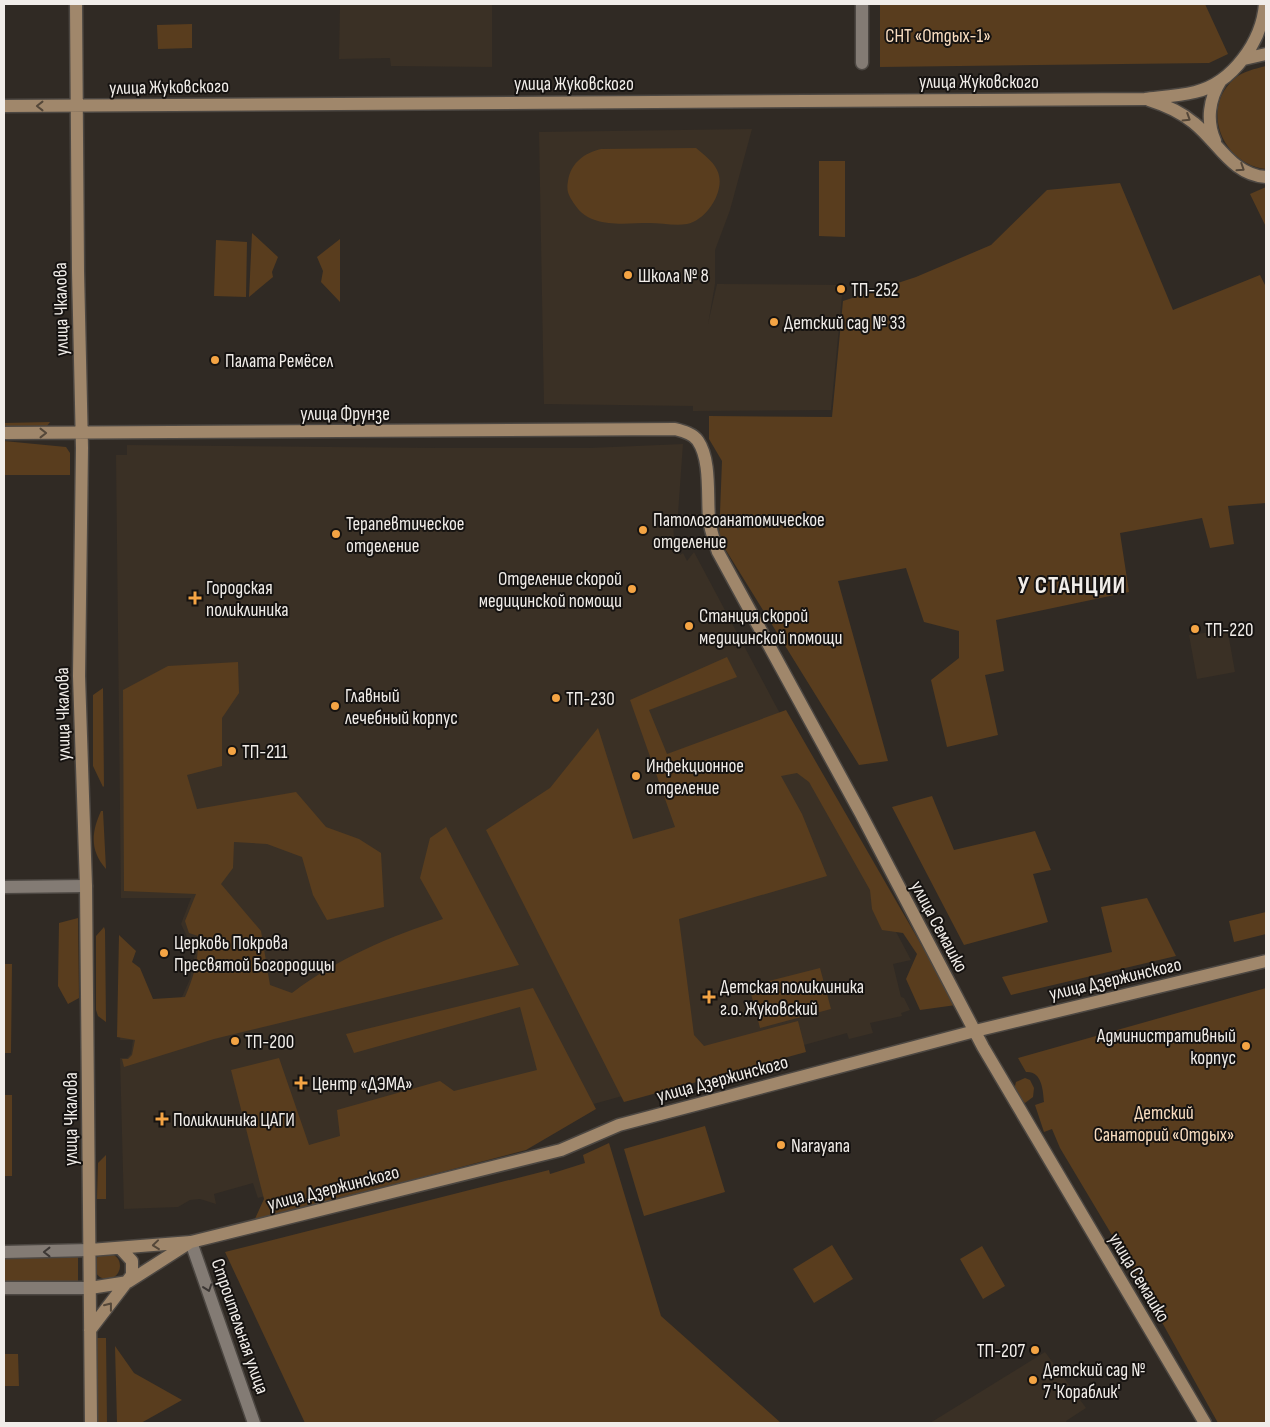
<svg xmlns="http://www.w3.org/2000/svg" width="1270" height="1427" font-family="'Sofia Sans Condensed',sans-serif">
	<rect width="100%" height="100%" fill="#302a24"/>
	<path fill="#3a3025" d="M340 4H492V67L391 66 390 58 339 59Z
		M752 129 730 210 715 250V284L708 324 717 284 843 285 831 410 693 411V406L544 404 539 132Z
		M683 444 678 514H674L673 520 674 541H678L680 555 683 553 687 561 694 552 911 960 893 964 901 997 904 998 910 1010 901 1013 902 1016 870 1023 873 1033 849 1039 847 1033 258 1198 253 1183 214 1194 216 1204 200 1199 190 1200 178 1207 124 1209 120 1058H127L131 1054 133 1040H120L122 1006 171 1005 182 997 190 979 195 953 194 937H187L181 924 191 898H121L116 455H127V445L436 448H589Z
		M1204 633H1228L1235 672 1197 679 1189 635Z
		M1045 1352 1086 1408 1066 1421 1067 1423H930Z"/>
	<path fill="#593d1e" d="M880 4H1205L1228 54 1209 63 880 67Z
		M192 24V48L158 49 157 25Z
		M1266 66V169C1224 165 1199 110 1234 79 1243 71 1255 69 1266 66Z
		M696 148C703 154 713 161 717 170 727 189 707 220 687 224 675 226 661 223 649 223 624 223 591 229 575 205 569 196 566 192 568 181 571 162 585 153 601 149Z
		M819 161H845V237L819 236Z
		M1120 183 1173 310 1260 275 1266 287V503L1228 506 1234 544 1210 548 1202 518 1120 533 1129 592 996 620 1004 671 985 675 998 735 947 747 931 680 959 658V631L924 622 906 568 838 581 888 761 859 765 719 539 722 461 709 439V416L832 417 843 301 916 277 991 245 1047 190Z
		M1266 187V227L1250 194Z
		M252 233 278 257 272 272 273 277 249 297Z
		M340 239V302L321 282 323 271 317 257Z
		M216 240 247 242 246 297 214 296Z
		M50 422 47 426H4V423Z
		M4 441 66 447 70 453V475H4Z
		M727 657 737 677 649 710 667 754 786 710 956 1005 920 1010 906 979 917 954 903 933 882 930 872 909 870 890 809 782 797 773 781 776 802 814 827 876 679 919 694 1035 704 1046 798 1021 806 1052 624 1102 486 830 550 788 598 728 633 839 675 827 630 700Z
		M238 662 239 693 222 718V766L187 775 197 809 296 792 326 827 359 839 381 853 384 907 327 920 313 895 302 857 267 844 234 842 233 868 221 884 261 931 270 985 292 993C338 958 389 937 443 919L420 878 430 838 446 827 519 965 214 1039 124 1067 122 1059H128L132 1055 135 1040 117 1037 119 935 136 951 132 962 140 968 153 999 185 997C194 976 199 959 198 936L189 933 185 921 196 894 124 891 123 690 168 666Z
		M103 688 104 786 103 787 93 766V695Z
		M932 796 954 850 1035 831 1051 870 1033 874 1048 922 964 945 892 807Z
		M101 811H103L106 869C90 851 91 833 101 811Z
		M1147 898 1176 956 1011 995 1002 977 1112 952 1101 907Z
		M1266 912V934L1234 942 1229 921Z
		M78 918 79 998 68 1004 58 986 59 923Z
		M104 927 105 930 106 1022 98 1016 96 1010V936Z
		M4 964H12L11 1053H4Z
		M820 968 831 1009 760 1028 749 986Z
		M533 988 596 1109 526 1150 254 1221 264 1199 231 1070 279 1058 309 1145 340 1136 337 1110 440 1081 454 1091 537 1070 520 1007 354 1053 346 1034Z
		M1266 988V1423H1218L1134 1272 1060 1148 1052 1129 1044 1132 1035 1105 1044 1102C1043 1090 1042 1071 1026 1072L1018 1058Z
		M1025 1078 1030 1080 1034 1088 1033 1097 1025 1103 1021 1101 1014 1090 1016 1082Z
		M4 1095H12V1176H4Z
		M705 1126 725 1192 644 1216 624 1149Z
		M609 1143 661 1316 781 1423H305L225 1252 549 1170 550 1174 585 1163 583 1155Z
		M106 1155V1199H97L98 1163Z
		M832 1245 853 1279 814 1303 793 1269Z
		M982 1246 1005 1286 983 1299 960 1259Z
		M94 1266a13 13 0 1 1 26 0a13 13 0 1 1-26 0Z
		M4 1256H78V1281H4Z
		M97 1338H106L107 1423H98Z
		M115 1346 134 1373 182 1400 141 1423H117Z
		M4 1354H18L19 1386H4Z"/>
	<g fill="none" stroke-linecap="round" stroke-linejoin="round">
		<g stroke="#4c4742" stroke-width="15">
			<path id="street" d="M862 63V4
				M4 887 86 886
				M191 1242 254 1423
				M4 1252 90 1250
				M4 1288H90"/>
		</g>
		<g stroke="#4c4742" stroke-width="15">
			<path id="secondary" d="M76 4 78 271 82 448 79 676 86 886 91 1423
				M1244 59 1266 54
				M1149 100C1165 105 1181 112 1194 123 1218 142 1232 175 1266 177
				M4 106 1145 99C1161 97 1178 96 1195 92 1233 83 1262 41 1265 4
				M1215 141C1206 121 1209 99 1221 80
				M4 433 675 429C683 431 694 434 698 441 711 460 707 496 709 518 710 530 714 540 718 552L861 814 983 1047 1205 1423
				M90 1250 191 1242 561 1150 619 1125 975 1031 1266 961
				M90 1288 128 1282 189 1243
				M90 1330 132 1275V1261L121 1249"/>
		</g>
		<use href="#street" stroke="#837b74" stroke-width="12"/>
		<use href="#secondary" stroke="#a0876b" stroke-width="12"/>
	</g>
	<defs><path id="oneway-chevron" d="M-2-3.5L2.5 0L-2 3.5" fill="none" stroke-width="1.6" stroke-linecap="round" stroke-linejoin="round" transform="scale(1.25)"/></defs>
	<g stroke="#544739">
		<use href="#oneway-chevron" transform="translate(40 106) rotate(180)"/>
		<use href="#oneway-chevron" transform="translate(1187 118) rotate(32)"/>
		<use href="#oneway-chevron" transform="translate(1241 168) rotate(33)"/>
		<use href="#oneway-chevron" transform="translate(43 433)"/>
		<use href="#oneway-chevron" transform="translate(156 1245) rotate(174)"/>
		<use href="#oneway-chevron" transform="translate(109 1306) rotate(-52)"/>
	</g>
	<g stroke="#3c3734">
		<use href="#oneway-chevron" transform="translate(47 1252) rotate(180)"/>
		<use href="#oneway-chevron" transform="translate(208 1288) rotate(71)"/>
	</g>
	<g fill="#f4a444" stroke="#161311" stroke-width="2">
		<circle cx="628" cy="275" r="5"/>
		<circle cx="841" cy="289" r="5"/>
		<circle cx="774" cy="322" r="5"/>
		<circle cx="215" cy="360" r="5"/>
		<circle cx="643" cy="530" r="5"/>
		<circle cx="336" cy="534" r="5"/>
		<circle cx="632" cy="589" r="5"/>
		<path d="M192.5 590.5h5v5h5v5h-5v5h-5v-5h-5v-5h5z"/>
		<circle cx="689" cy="626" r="5"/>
		<circle cx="1195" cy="629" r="5"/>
		<circle cx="556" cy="698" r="5"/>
		<circle cx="335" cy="706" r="5"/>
		<circle cx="232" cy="751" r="5"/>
		<circle cx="636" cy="776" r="5"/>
		<circle cx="164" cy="953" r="5"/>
		<path d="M706.5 989.5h5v5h5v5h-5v5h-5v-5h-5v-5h5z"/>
		<circle cx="235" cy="1041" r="5"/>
		<circle cx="1246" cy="1046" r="5"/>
		<path d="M298.5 1075.5h5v5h5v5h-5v5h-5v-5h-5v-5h5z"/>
		<path d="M159.5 1111.5h5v5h5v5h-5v5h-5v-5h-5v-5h5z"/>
		<circle cx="781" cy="1145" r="5"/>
		<circle cx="1035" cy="1350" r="5"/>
		<circle cx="1033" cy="1380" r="5"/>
	</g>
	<g text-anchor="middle" stroke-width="4" stroke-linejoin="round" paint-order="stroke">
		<g font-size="19" fill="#fadec1" stroke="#161311">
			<text x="938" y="42">СНТ «Отдых-1»</text>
			<text x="1164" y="1119">Детский<tspan x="1164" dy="22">Санаторий «Отдых»</tspan></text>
		</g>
		<g font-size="19" fill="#f1ede9" stroke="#161311">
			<text x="979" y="88">улица Жуковского</text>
			<text x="574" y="90">улица Жуковского</text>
			<text transform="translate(169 86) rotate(-1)" y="7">улица Жуковского</text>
			<text transform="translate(60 309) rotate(-91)" y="7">улица Чкалова</text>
			<text x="345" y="420">улица Фрунзе</text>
			<text transform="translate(62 714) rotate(-91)" y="7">улица Чкалова</text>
			<text transform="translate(940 926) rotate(62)" y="7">улица Семашко</text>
			<text transform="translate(1115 978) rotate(-13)" y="7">улица Дзержинского</text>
			<text transform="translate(722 1078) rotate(-15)" y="7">улица Дзержинского</text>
			<text transform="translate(70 1119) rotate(-90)" y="7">улица Чкалова</text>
			<text transform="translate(333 1187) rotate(-14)" y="7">улица Дзержинского</text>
			<text transform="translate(1140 1277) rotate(59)" y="7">улица Семашко</text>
			<text transform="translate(241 1326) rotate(71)" y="7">Строительная улица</text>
		</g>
		<g font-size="19" fill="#f1ede9" stroke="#161311" text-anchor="start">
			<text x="638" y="282">Школа № 8</text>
			<text x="851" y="296">ТП-252</text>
			<text x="784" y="329">Детский сад № 33</text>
			<text x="225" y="367">Палата Ремёсел</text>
			<text x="653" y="526">Патологоанатомическое<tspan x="653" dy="22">отделение</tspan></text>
			<text x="346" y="530">Терапевтическое<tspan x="346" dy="22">отделение</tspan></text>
			<text x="622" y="585" text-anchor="end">Отделение скорой<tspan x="622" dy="22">медицинской помощи</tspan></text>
			<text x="206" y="594">Городская<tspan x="206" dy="22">поликлиника</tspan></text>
			<text x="699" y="622">Станция скорой<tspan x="699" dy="22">медицинской помощи</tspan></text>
			<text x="1205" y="636">ТП-220</text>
			<text x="345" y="702">Главный<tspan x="345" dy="22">лечебный корпус</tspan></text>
			<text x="566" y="705">ТП-230</text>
			<text x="242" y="758">ТП-211</text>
			<text x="646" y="772">Инфекционное<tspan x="646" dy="22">отделение</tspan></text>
			<text x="174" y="949">Церковь Покрова<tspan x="174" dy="22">Пресвятой Богородицы</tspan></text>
			<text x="720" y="993">Детская поликлиника<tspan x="720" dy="22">г.о. Жуковский</tspan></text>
			<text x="1236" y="1042" text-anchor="end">Административный<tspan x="1236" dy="22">корпус</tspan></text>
			<text x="245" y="1048">ТП-200</text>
			<text x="312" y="1090">Центр «ДЭМА»</text>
			<text x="173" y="1126">Поликлиника ЦАГИ</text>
			<text x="791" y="1152">Narayana</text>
			<text x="1025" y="1357" text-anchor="end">ТП-207</text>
			<text x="1043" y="1376">Детский сад №<tspan x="1043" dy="22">7 'Кораблик'</tspan></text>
		</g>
		<g font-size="24" font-weight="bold" letter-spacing="1" fill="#f1ede9" stroke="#161311">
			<text x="1072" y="593">У СТАНЦИИ</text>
		</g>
	</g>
	<rect width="1270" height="1427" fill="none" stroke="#f1ede9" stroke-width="10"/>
</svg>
